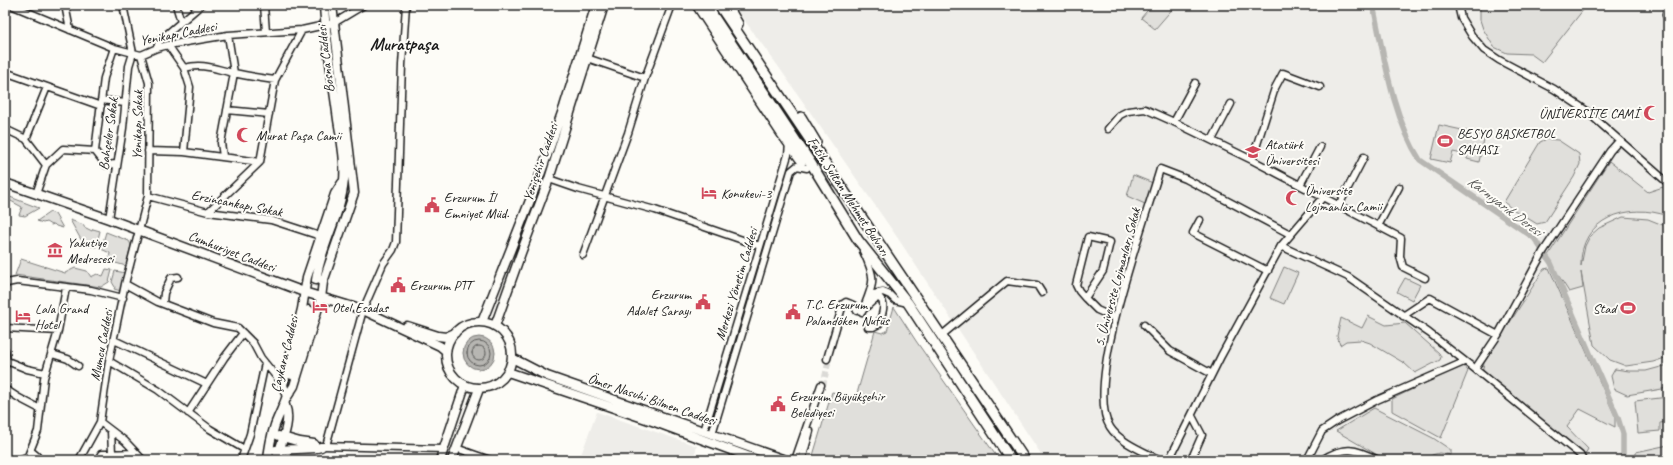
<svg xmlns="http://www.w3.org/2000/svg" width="1673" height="465" font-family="Caveat,sans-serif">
	<rect width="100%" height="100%" fill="#fdfcf7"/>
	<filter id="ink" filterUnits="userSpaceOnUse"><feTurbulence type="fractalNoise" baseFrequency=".025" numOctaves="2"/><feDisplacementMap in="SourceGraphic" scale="8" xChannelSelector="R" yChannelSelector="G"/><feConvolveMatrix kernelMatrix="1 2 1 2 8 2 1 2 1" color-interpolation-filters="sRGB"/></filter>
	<g filter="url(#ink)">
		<path fill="#eeede9" d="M733 5H1668V460H1045L897 237 778 66Z
			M597 412 697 446 693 460H579Z"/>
		<path fill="#e0dfdb" stroke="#7e7e7c" d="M1152 5 1175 6 1155 29 1141 18Z
			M1482 5H1587L1542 62 1531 54 1507 53 1494 47 1483 29 1480 20V8Z
			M1439 125 1485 135 1479 162 1467 159V155L1453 152 1450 163 1431 159Z
			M1547 139 1558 140 1579 154 1580 164 1574 177 1545 222 1537 224 1511 208 1504 202 1540 142Z
			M1609 161 1648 192 1663 187 1668 193V216C1629 202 1579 218 1581 266L1585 246 1590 236 1599 228 1623 217 1648 219 1668 227V357L1653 362 1626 366 1610 360 1594 345 1581 272 1583 288 1569 292 1547 257Z
			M1133 175 1153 183 1145 204 1127 196Z
			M10 197 39 208 25 216 19 215 22 207 9 200Z
			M50 212 55 214 63 228 56 226 54 224 51 225 46 222 43 223 37 221Z
			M70 220 84 225V227L92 231 93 229 100 231 96 247 84 245Z
			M106 232 129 241 131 245 126 266 109 261V259L110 253 101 249Z
			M21 259 65 273 75 268 87 271 91 277 97 274 103 276 106 269 112 270 109 282 101 287 15 275Z
			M1284 267 1298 273 1284 304 1270 298Z
			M1549 268 1615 416V427L1580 409 1567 427 1588 449 1584 456 1482 374 1484 363 1544 269Z
			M115 271 126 273 121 291 114 289 115 287 112 282Z
			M1405 278 1420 285 1412 300 1397 292Z
			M894 307 916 341 999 460 812 459 832 392 856 397 875 331 882 333 887 331Z
			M1368 316 1386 325 1405 323 1439 353 1441 357 1440 360 1415 373 1404 363 1370 343 1361 340 1346 341 1340 345 1337 336 1341 318 1362 328Z
			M1463 365 1468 371 1441 438 1392 411V399Z
			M1668 365V388L1627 395 1614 389 1611 376 1615 369 1629 371H1646Z
			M1668 397V422L1660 423V431L1638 433 1635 401Z
			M1374 408 1433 438 1451 450V455L1439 453 1432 455 1426 460H1386L1336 431Z
			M1668 445V460H1636V452Z"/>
		<path fill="#b7b6b2" stroke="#797876" d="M463 353a16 16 0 1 1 32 0a16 16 0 1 1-32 0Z"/>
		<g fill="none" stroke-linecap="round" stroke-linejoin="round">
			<path stroke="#5a5a58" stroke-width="1" d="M467 353a12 12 0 1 1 24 0a12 12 0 1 1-24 0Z
				M472 353a7 7 0 1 1 14 0a7 7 0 1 1-14 0Z"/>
			<path stroke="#b7b6b2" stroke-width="5.5" d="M1373 5C1384 55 1392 116 1420 160L1534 238 1551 263 1618 418 1623 434V460"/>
			<path stroke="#dbdad6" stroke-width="6" stroke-dasharray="6 3" stroke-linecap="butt" d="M823 386 829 359"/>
			<path stroke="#dbdad6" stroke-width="8" stroke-dasharray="8 4" stroke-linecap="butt" d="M309 310 316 280"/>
			<g stroke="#1c1c1c" stroke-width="9">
				<path id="minor" d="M11 5 114 48 141 55 157 48 168 45 228 35 302 30 325 25 334 23 364 5
					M65 5 70 30
					M176 5 181 22
					M264 5 266 32
					M1458 5 1461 18 1472 36 1484 50 1499 60 1554 89 1584 109 1668 183
					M1668 7 1666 15 1668 17
					M168 45 184 68 190 87 184 152
					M114 48 104 78 95 151 106 165 116 164
					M157 48 159 41 201 5
					M587 58 645 78
					M184 68C205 63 214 69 234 73 247 76 261 78 275 80
					M5 72 101 106
					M1320 87 1283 73 1275 88 1252 160 1401 238 1400 256 1403 267 1425 278
					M101 100 125 103
					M227 110 269 114
					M1174 122 1195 83
					M5 129 26 139
					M1108 129 1120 115 1128 111 1145 109 1174 122 1252 160
					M1212 140 1231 104
					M148 151 184 152 260 162
					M223 156 221 143 234 73 228 35
					M46 165 26 139 47 87
					M549 179 578 189 655 210 760 246
					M1300 185 1320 147
					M36 194 46 165 63 149 95 151
					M148 196 208 212 271 220 320 236
					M1339 205 1364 157
					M208 212 260 162 275 80 302 30
					M109 219 123 128 129 66 133 53 123 5
					M1200 220 1193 233 1268 271
					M1378 226 1399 187
					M1281 246 1348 277 1429 333 1475 369 1580 455 1583 460
					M583 255 628 133 645 78 672 5
					M125 284 158 302 213 323 238 328 253 343 261 358 283 385
					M5 286 7 283 17 281 91 290 123 298
					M1085 298 1079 291 1076 285 1088 237 1110 242 1103 271 1085 298 1097 310 1115 318
					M869 300 874 294 883 292 890 295 895 300 908 303
					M163 303 164 293 171 278 178 277
					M864 309 875 299 880 298C887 305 881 316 879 324L873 327H868
					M862 312C874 282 877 280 863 251
					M1403 316 1430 298 1498 335
					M1144 325 1170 351 1212 374
					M5 328 58 331
					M942 335 1007 281 1037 285 1042 293
					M114 340 207 384
					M5 350 7 361 5 366
					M52 354 68 359 78 366
					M827 359 843 304 846 302C852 304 855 305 857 311
					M7 361 27 369 45 373
					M109 361 158 390 210 429 244 449
					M1475 369 1498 335 1543 252 1610 151 1619 141
					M5 389 19 398 40 409
					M188 413 224 358 243 333
					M100 422 125 441 143 460
					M111 431 112 453 116 460
					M704 431 776 194 788 155 789 143
					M712 434 791 171 797 166 807 168
					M323 446 443 449
					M326 446 363 310 383 264 393 250 396 242 402 65 406 5
					M456 448 490 460
					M31 451 37 456V460
					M19 460 28 456 38 431 44 378 58 331 66 288
					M79 460 100 422 109 361 125 284 148 196 149 83 141 55
					M98 460 101 454 136 453
					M241 460 250 434 265 363
					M795 460 821 385
					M802 460 810 431
					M1160 460C1145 452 1119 442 1110 427 1083 386 1146 218 1160 169L1186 179 1290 234
					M1169 460 1221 356 1281 246 1323 197
					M1191 460 1202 435 1192 416
					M1307 460 1322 431 1337 421 1377 400 1464 362
					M1322 460C1344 445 1356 449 1378 460"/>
			</g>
			<g stroke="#1c1c1c" stroke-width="11">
				<path id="major" d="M5 183 109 219 304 292 363 310 440 346 446 351
					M316 280C321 245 341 215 344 180 346 161 341 139 338 120 333 82 326 43 324 5
					M446 355a33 33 0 1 1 66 0a33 33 0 1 1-66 0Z
					M482 322 540 175 564 107 596 5
					M407 326 438 336 446 337 455 333
					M495 326 521 253 549 179 604 5
					M512 358 547 376 785 460
					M508 372 655 422 758 460
					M292 375 309 310
					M287 397 294 386 321 298 323 282 354 193 332 5
					M287 397 283 385 302 309 307 277 335 194 342 183
					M279 436 300 442 314 444
					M276 450 317 448 321 447
					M268 460C269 448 271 437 275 425 279 414 285 404 288 392
					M276 460C281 443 292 422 285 405
					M440 460 465 385
					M452 460 479 389"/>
			</g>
			<g stroke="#1c1c1c" stroke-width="12">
				<path id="highway" d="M697 5 782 134 802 161
					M706 5 812 165 858 240 908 303 1011 460
					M719 5 1025 460
					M727 5 738 24
					M801 117 816 142"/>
			</g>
			<use href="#minor" stroke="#fdfcf7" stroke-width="6"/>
			<use href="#major" stroke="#fdfcf7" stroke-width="8"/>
			<use href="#highway" stroke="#fdfcf7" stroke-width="9"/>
		</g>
	</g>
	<defs>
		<g id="mosque-bare" transform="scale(1.2)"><path d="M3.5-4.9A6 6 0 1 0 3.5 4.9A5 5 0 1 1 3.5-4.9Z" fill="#d1495b" stroke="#fdfcf7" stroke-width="2.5" paint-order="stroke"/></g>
		<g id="stadium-bare" transform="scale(1.2)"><path d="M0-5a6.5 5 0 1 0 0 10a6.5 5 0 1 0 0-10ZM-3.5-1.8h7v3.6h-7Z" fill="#d1495b" stroke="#fdfcf7" stroke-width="2.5" paint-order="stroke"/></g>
		<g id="university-bare" transform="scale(1.2)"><path d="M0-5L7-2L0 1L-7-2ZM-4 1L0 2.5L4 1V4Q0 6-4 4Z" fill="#d1495b" stroke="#fdfcf7" stroke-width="2.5" paint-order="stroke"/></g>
		<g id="hotel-bare" transform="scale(1.2)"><path d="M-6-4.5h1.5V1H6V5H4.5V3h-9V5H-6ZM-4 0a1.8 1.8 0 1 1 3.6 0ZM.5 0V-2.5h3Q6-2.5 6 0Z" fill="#d1495b" stroke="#fdfcf7" stroke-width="2.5" paint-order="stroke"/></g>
		<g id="civic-bare" transform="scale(1.2)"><path d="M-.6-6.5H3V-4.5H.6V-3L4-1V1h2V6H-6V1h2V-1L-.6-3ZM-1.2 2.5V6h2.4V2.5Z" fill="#d1495b" stroke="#fdfcf7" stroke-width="2.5" paint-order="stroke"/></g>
		<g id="museum-bare" transform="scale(1.2)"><path d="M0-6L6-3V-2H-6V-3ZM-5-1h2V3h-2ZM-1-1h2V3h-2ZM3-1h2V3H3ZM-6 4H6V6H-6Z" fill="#d1495b" stroke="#fdfcf7" stroke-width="2.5" paint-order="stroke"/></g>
	</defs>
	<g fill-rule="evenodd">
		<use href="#mosque-bare" x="1651" y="113"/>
		<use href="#mosque-bare" x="244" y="135"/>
		<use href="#stadium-bare" x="1445" y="141"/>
		<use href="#university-bare" x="1253" y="152"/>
		<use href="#hotel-bare" x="709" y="193"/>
		<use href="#mosque-bare" x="1293" y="198"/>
		<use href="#civic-bare" x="432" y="205"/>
		<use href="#museum-bare" x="55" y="250"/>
		<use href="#civic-bare" x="398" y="285"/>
		<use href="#civic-bare" x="703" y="302"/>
		<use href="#hotel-bare" x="320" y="307"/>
		<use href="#stadium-bare" x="1628" y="308"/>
		<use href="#civic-bare" x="793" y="312"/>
		<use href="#hotel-bare" x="23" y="316"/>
		<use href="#civic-bare" x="778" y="404"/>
	</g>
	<g text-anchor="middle" stroke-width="4" stroke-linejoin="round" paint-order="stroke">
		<g font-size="14" fill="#1c1c1c" stroke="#fdfcf7">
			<text transform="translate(178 33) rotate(-11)" y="5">Yenikapı Caddesi</text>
			<text transform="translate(325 59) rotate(-97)" y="5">Bosna Caddesi</text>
			<text transform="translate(137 125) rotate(-89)" y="5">Yenikapı Sokak</text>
			<text transform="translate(108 134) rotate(-82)" y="5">Bahçeler Sokak</text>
			<text transform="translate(540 162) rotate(-71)" y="5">Yenişehir Caddesi</text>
			<text transform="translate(849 196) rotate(57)" y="5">Fatih Sultan Mehmet Bulvarı</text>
			<text transform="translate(237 203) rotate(11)" y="5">Erzincankapı Sokak</text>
			<text transform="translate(232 251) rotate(21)" y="5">Cumhuriyet Caddesi</text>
			<text transform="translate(1117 277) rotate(-75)" y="5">5. Üniversite Lojmanları Sokak</text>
			<text transform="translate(736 284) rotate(-73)" y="5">Merkezi Yönetim Caddesi</text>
			<text transform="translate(101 345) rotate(-79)" y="5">Mumcu Caddesi</text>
			<text transform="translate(284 354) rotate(-76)" y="5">Çaykara Caddesi</text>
			<text transform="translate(652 399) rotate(19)" y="5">Ömer Nasuhi Bilmen Caddesi</text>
		</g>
		<g font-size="14" fill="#1c1c1c" stroke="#fdfcf7" text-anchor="start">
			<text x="1639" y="118" text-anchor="end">ÜNİVERSİTE CAMİ</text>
			<text x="1457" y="138">BESYO BASKETBOL<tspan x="1457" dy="16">SAHASI</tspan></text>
			<text x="256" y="140">Murat Paşa Camii</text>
			<text x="1265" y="149">Atatürk<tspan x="1265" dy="16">Üniversitesi</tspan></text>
			<text x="1305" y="195">Üniversite<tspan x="1305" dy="16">Lojmanlar Camii</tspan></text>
			<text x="721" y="198">Konukevi-3</text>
			<text x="444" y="202">Erzurum İl<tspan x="444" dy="16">Emniyet Müd.</tspan></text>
			<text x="67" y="247">Yakutiye<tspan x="67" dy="16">Medresesi</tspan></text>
			<text x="410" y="290">Erzurum PTT</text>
			<text x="691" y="299" text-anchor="end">Erzurum<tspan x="691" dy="16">Adalet Sarayı</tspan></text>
			<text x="805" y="309">T.C. Erzurum<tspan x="805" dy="16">Palandöken Nufüs</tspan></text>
			<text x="332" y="312">Otel Esadas</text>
			<text x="35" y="313">Lala Grand<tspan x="35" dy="16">Hotel</tspan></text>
			<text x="1616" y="313" text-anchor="end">Stad</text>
			<text x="790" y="401">Erzurum Büyükşehir<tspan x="790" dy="16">Belediyesi</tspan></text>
		</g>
		<g font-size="15" font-style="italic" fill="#5a5a58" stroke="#fdfcf7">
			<text transform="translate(1505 206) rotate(37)" y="5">Karnıyarık Deresi</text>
		</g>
		<g font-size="18" font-weight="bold" fill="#1c1c1c" stroke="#fdfcf7">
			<text x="404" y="50">Muratpaşa</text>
		</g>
	</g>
	<rect width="1673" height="465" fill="none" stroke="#fdfcf7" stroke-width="20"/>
	<rect x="10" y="10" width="1653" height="445" fill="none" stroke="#1c1c1c" stroke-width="1.5" filter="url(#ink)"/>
</svg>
